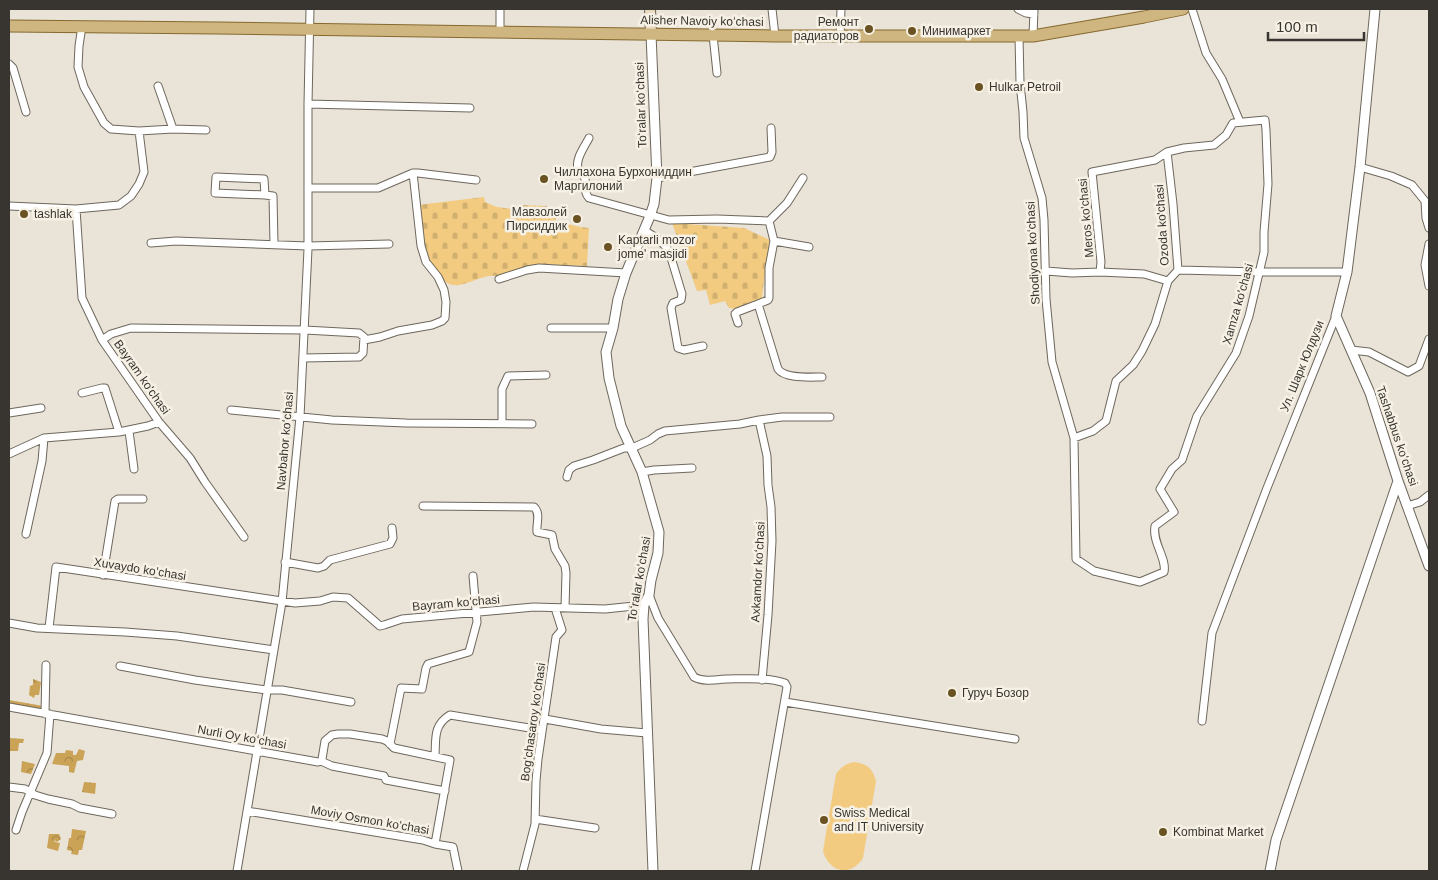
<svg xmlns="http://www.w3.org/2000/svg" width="1438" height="880" font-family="Arial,sans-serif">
	<defs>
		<pattern id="forest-crowns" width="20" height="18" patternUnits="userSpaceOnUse" patternTransform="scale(1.25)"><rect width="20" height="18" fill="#caa356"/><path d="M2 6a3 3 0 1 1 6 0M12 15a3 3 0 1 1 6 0" fill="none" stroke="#a58648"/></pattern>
		<pattern id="cemetery-stones" width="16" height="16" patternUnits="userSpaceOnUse" patternTransform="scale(1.25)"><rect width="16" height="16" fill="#f2cb80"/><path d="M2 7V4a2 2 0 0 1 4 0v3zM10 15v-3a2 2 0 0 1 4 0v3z" fill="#d0af6f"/></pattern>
	</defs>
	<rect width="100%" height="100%" fill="#eae3d8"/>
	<path fill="url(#forest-crowns)" d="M33 679 41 682 39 695H35L34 698 29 695 30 686 33 685Z
		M9 700 43 706 42 709 9 704Z
		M9 738 24 739 23 743H19L18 751H9Z
		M79 749 85 751 83 760 77 761 74 773 69 772V766L52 764 56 753H65L66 750 73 751V755H76Z
		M22 761 35 764 31 774 21 772Z
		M84 782 96 783 95 794 82 792Z
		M72 829 86 831 82 850H79L78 855 71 854 72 851 67 850 69 838H71Z
		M49 834H59L61 839 57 842 54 840 55 842 60 843 58 851 47 848Z"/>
	<path fill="url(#cemetery-stones)" d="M484 197 485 202 497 207 518 210 520 205 546 206 556 213V221L580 227 589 228 587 266 537 264 497 276C484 274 472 283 459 285 443 288 429 266 425 252 421 237 420 221 418 205Z
		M672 223 744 228 770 240 763 288 762 299 737 309 729 308 725 301 710 305 706 290 697 291Z"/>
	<path fill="#f2cb80" d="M854 762C868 764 872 768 876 781L863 858C851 877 829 873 823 851L836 774C841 767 845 764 854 762Z"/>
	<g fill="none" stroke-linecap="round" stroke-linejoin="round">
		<g stroke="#6d675d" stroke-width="9">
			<path id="minor" d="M772 9 775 36
				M1018 9 1026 13 1034 14
				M1192 9 1206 53 1222 79 1240 122
				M82 26 79 46 78 67 84 87 104 123 111 129 139 131 173 129 206 130
				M500 32V9
				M713 35 717 73
				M1019 36 1020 83 1023 112 1024 138 1042 198 1044 220 1046 299 1052 362 1074 438 1076 559 1094 571 1140 582 1164 572C1167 558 1152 543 1155 526L1174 512 1160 489 1172 469 1182 460 1197 416 1236 353 1249 316 1264 252V232L1268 184 1266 130 1265 120 1233 123 1226 135 1214 145 1184 148 1167 152 1155 160 1092 172 1101 262 1100 272 1072 273 1046 271
				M1033 36 1034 9
				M840 37 841 9
				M9 64 13 68 26 112
				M158 86 173 129
				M308 104 470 108
				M589 138C585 146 575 159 578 168 580 172 584 175 585 179 587 186 583 192 589 198L669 220 717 219 769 221 774 241 769 268V298L768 300 758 304 778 369C785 379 810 377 822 377
				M1360 167 1391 176 1412 185 1425 201 1426 218 1429 228
				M657 178 770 157 772 152 771 128
				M308 188H378L413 173H418L476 180
				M265 195 264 179 216 177 215 193 265 195 273 196 274 244
				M9 206 76 209 119 205 131 196 139 184 144 172 139 131
				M76 209 82 298 102 340 159 422 190 458 205 482 244 537
				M769 221 787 203 803 178
				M644 230C653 236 663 241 669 251L682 294 681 300 673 303 671 308 678 348 684 350 703 346
				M774 241 809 247
				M151 243 176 241 308 246 389 244
				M1429 244 1425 265 1429 286
				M1178 270 1260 272H1347
				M1100 272 1144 274 1168 281
				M499 279 527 270 539 268 626 273
				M738 323 735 314 737 312 758 304
				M551 328H613
				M102 340 111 334 131 328 305 330 359 333 364 337 363 353 359 357 303 358
				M364 340 380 337 398 331 432 325 442 321 445 318 446 302 444 290 438 277 426 262 421 246 413 173
				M1351 350 1369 352 1408 372 1419 366 1429 339
				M82 393 102 388H105L119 432
				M231 410 332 420 406 423 532 424
				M9 413 41 408
				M759 420 782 417H830
				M502 423V389L508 376 546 375
				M129 431 134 469
				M1074 438 1093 431 1106 421 1116 381 1133 365 1142 351 1155 324 1168 281 1178 270 1173 204 1167 152
				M9 454 44 438 119 432 148 426 159 422
				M642 472 654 470 692 468
				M567 477 569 470 574 466 593 460 624 448H632L650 440 658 434 665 431 740 424 759 420 767 456 768 485 771 507 772 541 768 615 762 680
				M423 506 534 507C541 513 536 524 537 532L552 535 555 549 565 566 566 573 565 608
				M1407 506 1420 502 1429 495
				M26 534 42 461 44 438
				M285 562 318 568 324 566 330 560 390 544 393 538 392 528
				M103 575 115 501 118 499H143
				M649 595 658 618 694 677C703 682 715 680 725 679 744 679 767 677 785 683L787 687 755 871
				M9 623 37 628 125 632 177 636 274 650
				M49 628 56 567 295 603 320 601 333 597 348 598 380 626 384 625 402 619 534 607 605 609 644 605
				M120 666 195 680 266 690H282L351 702
				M785 702 1015 739
				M9 707 318 762 321 761 322 759 325 741 332 735 338 734H350L382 739 387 741 394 748 450 760 435 844 423 840 247 811
				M45 714 46 665
				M545 719 601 729 647 733
				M1202 721 1212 633 1267 488 1336 316
				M390 744 401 688 422 689 426 668 428 664 469 652 477 622 473 576
				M435 756C436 739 433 725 450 715L542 730
				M321 761 332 766 384 776 386 780 445 791
				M9 787 25 789 35 795 48 799 72 804 80 808 112 814
				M535 819 595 828
				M16 830 22 812 47 753 50 714
				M435 844 453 847 458 871
				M237 871 282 602 300 417 308 249V104L310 9
				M523 871 535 824 536 781 538 759 556 637 562 630 555 608"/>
		</g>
		<g stroke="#6d675d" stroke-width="11">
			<path id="tertiary" d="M1375 9 1360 167 1347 272 1336 316 1370 393 1398 481 1429 566
				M651 34 657 178 654 204 650 216 626 273 618 299 613 328 606 352 609 378 621 426 642 472 659 532 658 553 651 580 649 595 644 605 643 619 653 871
				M1270 871 1276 840 1398 481"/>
		</g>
		<g stroke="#6d675d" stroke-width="12">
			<path id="secondary" d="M650 9 651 34"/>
		</g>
		<g stroke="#85692d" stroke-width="13">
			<path id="primary" d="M9 26 218 28 775 36H1033L1144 17 1183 9"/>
		</g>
		<use href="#minor" stroke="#fff" stroke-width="7"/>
		<use href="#tertiary" stroke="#fff" stroke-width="9"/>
		<use href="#secondary" stroke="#e7dabf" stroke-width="10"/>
		<use href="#primary" stroke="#cfb680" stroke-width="11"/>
	</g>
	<g fill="#6a5222" stroke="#f7f1e5" stroke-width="2">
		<circle cx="869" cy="29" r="5"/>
		<circle cx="912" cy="31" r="5"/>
		<circle cx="979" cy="87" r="5"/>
		<circle cx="544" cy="179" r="5"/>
		<circle cx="24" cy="214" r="5"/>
		<circle cx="577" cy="219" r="5"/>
		<circle cx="608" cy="247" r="5"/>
		<circle cx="952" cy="693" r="5"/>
		<circle cx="824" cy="820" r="5"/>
		<circle cx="1163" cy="832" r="5"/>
	</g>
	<g text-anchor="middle" stroke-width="5" stroke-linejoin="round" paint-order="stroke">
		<g font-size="12" fill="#383531" stroke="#f7f1e5">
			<text transform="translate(702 21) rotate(1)" y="4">Alisher Navoiy koʻchasi</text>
			<text transform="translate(641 105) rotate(-92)" y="4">Toʻralar koʻchasi</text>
			<text transform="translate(1086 218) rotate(-95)" y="4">Meros ko'chasi</text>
			<text transform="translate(1162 225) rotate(-94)" y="4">Ozoda ko'chasi</text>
			<text transform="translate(1033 253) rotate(-93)" y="4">Shodiyona koʻchasi</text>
			<text transform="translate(1238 304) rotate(-74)" y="4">Xamza ko'chasi</text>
			<text transform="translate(1302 366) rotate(-68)" y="4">Ул. Шарк Юлдузи</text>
			<text transform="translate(142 377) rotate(55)" y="4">Bayram ko'chasi</text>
			<text transform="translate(1397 436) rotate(71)" y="4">Tashabbus koʻchasi</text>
			<text transform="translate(285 441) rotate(-85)" y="4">Navbahor koʻchasi</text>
			<text transform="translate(140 569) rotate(9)" y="4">Xuvaydo koʻchasi</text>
			<text transform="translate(758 572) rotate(-87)" y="4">Axkamdor koʻchasi</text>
			<text transform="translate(639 579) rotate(-80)" y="4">Toʻralar koʻchasi</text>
			<text transform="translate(456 603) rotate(-5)" y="4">Bayram koʻchasi</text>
			<text transform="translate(533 722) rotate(-82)" y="4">Bogʻchasaroy koʻchasi</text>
			<text transform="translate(242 737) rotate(10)" y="4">Nurli Oy koʻchasi</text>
			<text transform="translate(370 820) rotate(10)" y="4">Moviy Osmon koʻchasi</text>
		</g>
		<g font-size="12" fill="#383531" stroke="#f7f1e5" text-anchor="start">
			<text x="859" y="26" text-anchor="end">Ремонт<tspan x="859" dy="14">радиаторов</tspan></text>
			<text x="922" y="35">Минимаркет</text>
			<text x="989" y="91">Hulkar Petroil</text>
			<text x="554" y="176">Чиллахона Бурхониддин<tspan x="554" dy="14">Маргилоний</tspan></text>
			<text x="567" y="216" text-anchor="end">Мавзолей<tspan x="567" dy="14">Пирсиддик</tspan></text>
			<text x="34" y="218">tashlak</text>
			<text x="618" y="244">Kaptarli mozor<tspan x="618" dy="14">jome' masjidi</tspan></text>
			<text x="962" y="697">Гуруч Бозор</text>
			<text x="834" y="817">Swiss Medical<tspan x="834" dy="14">and IT University</tspan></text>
			<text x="1173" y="836">Kombinat Market</text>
		</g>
	</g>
	<rect width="1438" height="880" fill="none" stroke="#383531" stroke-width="20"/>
	<path d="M1268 32v8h96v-8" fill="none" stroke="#383531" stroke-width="2.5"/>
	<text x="1276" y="32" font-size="15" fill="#383531" stroke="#f7f1e5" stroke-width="4" paint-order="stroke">100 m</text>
</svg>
